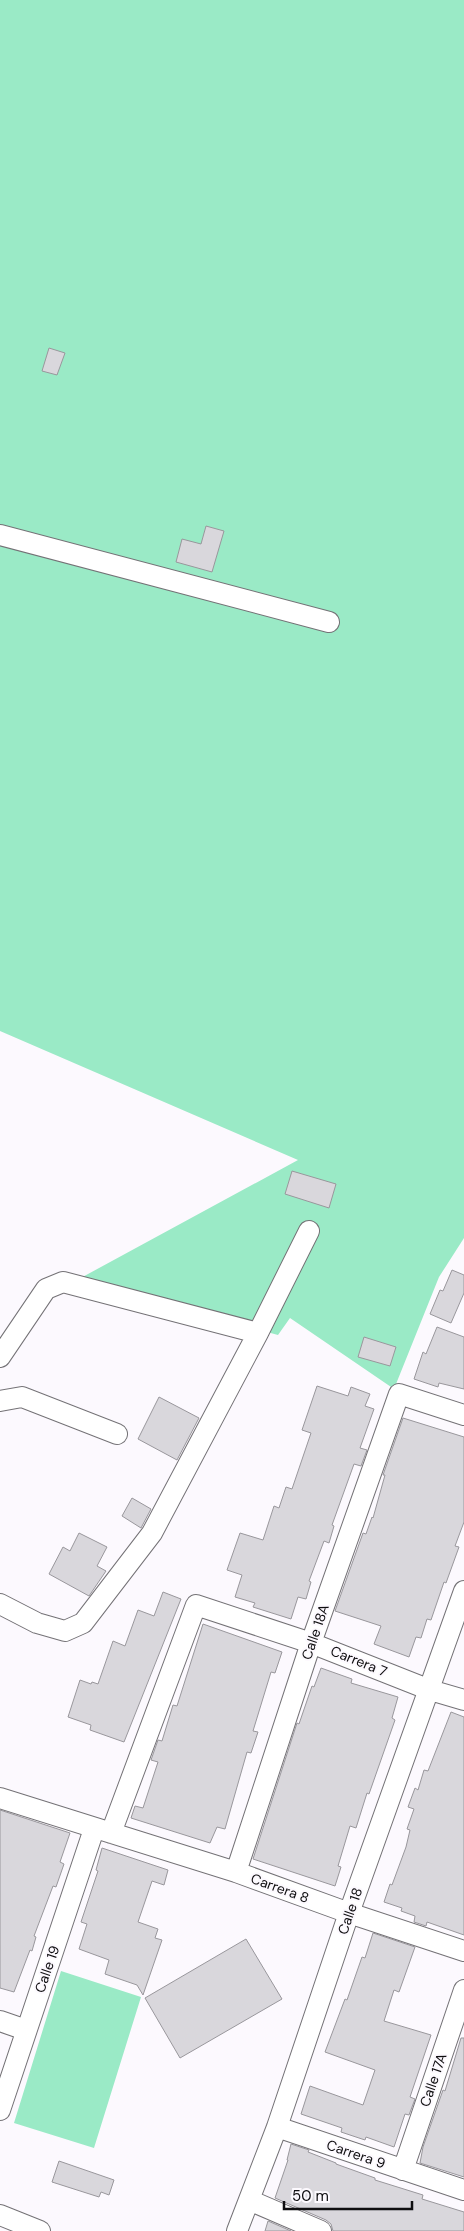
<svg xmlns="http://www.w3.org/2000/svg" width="464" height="2231" font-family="'DM Sans',sans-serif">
	<rect width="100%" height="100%" fill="#fcf9fe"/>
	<path fill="#9aeac6" d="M0 0H464V1238L439 1277 394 1389 290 1318 278 1335 77 1280 298 1160 0 1031Z
		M61 1971 141 1997 94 2148 14 2123Z"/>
	<path fill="#d9d7dc" stroke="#99979c" d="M49 348 65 353 57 375 42 371Z
		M206 526 224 531 212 572 176 562 182 539 201 544Z
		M292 1171 336 1184 329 1208 285 1194Z
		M452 1270 464 1275V1293L451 1323 430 1314 440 1290 443 1291Z
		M437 1327 464 1337V1389L439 1383 438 1387 414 1379 423 1352 426 1354Z
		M364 1337 396 1347 390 1366 358 1357Z
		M317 1386 348 1396 351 1387 370 1394 365 1406 374 1409 360 1448 367 1450 361 1466 354 1464 332 1525 334 1526 329 1543 324 1541 309 1581 311 1582 306 1599 298 1597 291 1619 253 1607 255 1603 235 1597 242 1575 227 1570 240 1533 263 1540 274 1506 279 1508 286 1487 292 1489 311 1433 302 1430Z
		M159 1397 199 1418 177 1460 138 1439Z
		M403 1418 464 1437V1522L455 1546 459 1547 446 1583 444 1582 431 1620 427 1619 421 1638 416 1637 409 1657 374 1644 381 1626 335 1611 363 1533 366 1534 372 1517 373 1518 385 1475H383Z
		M132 1498 151 1509 141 1528 122 1516Z
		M79 1533 107 1547 97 1566 106 1571 89 1596 49 1574 63 1547 70 1551Z
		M163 1592 181 1599 124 1742 90 1730 91 1725 68 1717 80 1680 91 1684 92 1682 98 1684 113 1641 125 1646 138 1610 154 1616Z
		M203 1624 282 1652 275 1673 271 1672 253 1731 258 1732 251 1753 247 1752 225 1829 217 1827 210 1843 131 1818 135 1806 143 1808 158 1762 151 1760 158 1740 162 1741 173 1705 177 1706Z
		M321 1668 352 1679 351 1683 398 1697 392 1718 395 1720 369 1794 367 1793 356 1828 350 1826 338 1866 341 1867 335 1886 253 1859 297 1723 299 1724 312 1686 314 1687Z
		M451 1712 464 1717V1935L427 1922 426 1926 414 1922 415 1916 401 1911 402 1908 384 1902 390 1884 392 1885 406 1847 410 1830 407 1829 414 1809 408 1807 415 1788 418 1790 424 1770 428 1771Z
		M0 1810 70 1833 60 1862 64 1864 56 1887 53 1886 34 1936 36 1937 32 1951 30 1950 14 1992 0 1988Z
		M102 1848 168 1870 164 1885 152 1881 138 1922 158 1929 155 1938 162 1940 143 1995 137 1985 105 1974 109 1960 79 1949 87 1924 81 1922 98 1871 96 1870Z
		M373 1933 415 1947 399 1992 394 1990 384 2021 431 2035 410 2097 415 2099 409 2115 405 2114 394 2147 366 2137 365 2140 341 2132 342 2128 301 2114 310 2086 363 2105 375 2070 325 2052 345 1999 347 2000 362 1957 365 1958Z
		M246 1939 282 1999 180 2058 145 1998Z
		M461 2038H464V2177L420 2163 423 2147 443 2090 445 2091Z
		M291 2144 309 2150 308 2152 336 2163V2164L375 2178V2180L423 2195 422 2199 464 2212V2231H333L331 2224 326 2220 275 2198 288 2160H287Z
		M59 2161 114 2180 109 2195 101 2192 99 2197 52 2182Z
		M268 2221 291 2231H265Z"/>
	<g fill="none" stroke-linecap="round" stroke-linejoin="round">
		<g stroke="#747276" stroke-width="22">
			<path id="street" d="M0 535 329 622
				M0 1357 46 1289 63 1282 258 1333
				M0 1401 22 1397 117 1434
				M0 1604 37 1623 65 1631 83 1623 152 1533 258 1333 309 1231
				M0 1798 236 1872 349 1913 464 1951
				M111 1833 196 1605 311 1643 430 1690 464 1700
				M236 1872 311 1643 399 1394 464 1415
				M0 2021 26 2030
				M0 2110 94 1829
				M277 2127 464 2190
				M403 2170 464 1990
				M249 2200 321 2231
				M0 2215 40 2231
				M237 2231 277 2127 349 1913 464 1591"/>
		</g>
		<use href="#street" stroke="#fff" stroke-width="20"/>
	</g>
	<g text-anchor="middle" stroke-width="4" stroke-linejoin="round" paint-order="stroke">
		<g font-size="14" fill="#0f0e10" stroke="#fcf9fe">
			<text transform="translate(315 1632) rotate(-71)" y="5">Calle 18A</text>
			<text transform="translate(359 1661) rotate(22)" y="5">Carrera 7</text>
			<text transform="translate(280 1888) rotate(20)" y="5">Carrera 8</text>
			<text transform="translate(350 1911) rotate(-71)" y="5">Calle 18</text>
			<text transform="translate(47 1969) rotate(-71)" y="5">Calle 19</text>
			<text transform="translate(433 2080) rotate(-71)" y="5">Calle 17A</text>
			<text transform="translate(356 2154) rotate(19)" y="5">Carrera 9</text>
		</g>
	</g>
	<path d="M284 2201v8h128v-8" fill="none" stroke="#0f0e10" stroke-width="2.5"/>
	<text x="292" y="2201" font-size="15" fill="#0f0e10" stroke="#fcf9fe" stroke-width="4" paint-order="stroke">50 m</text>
</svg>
